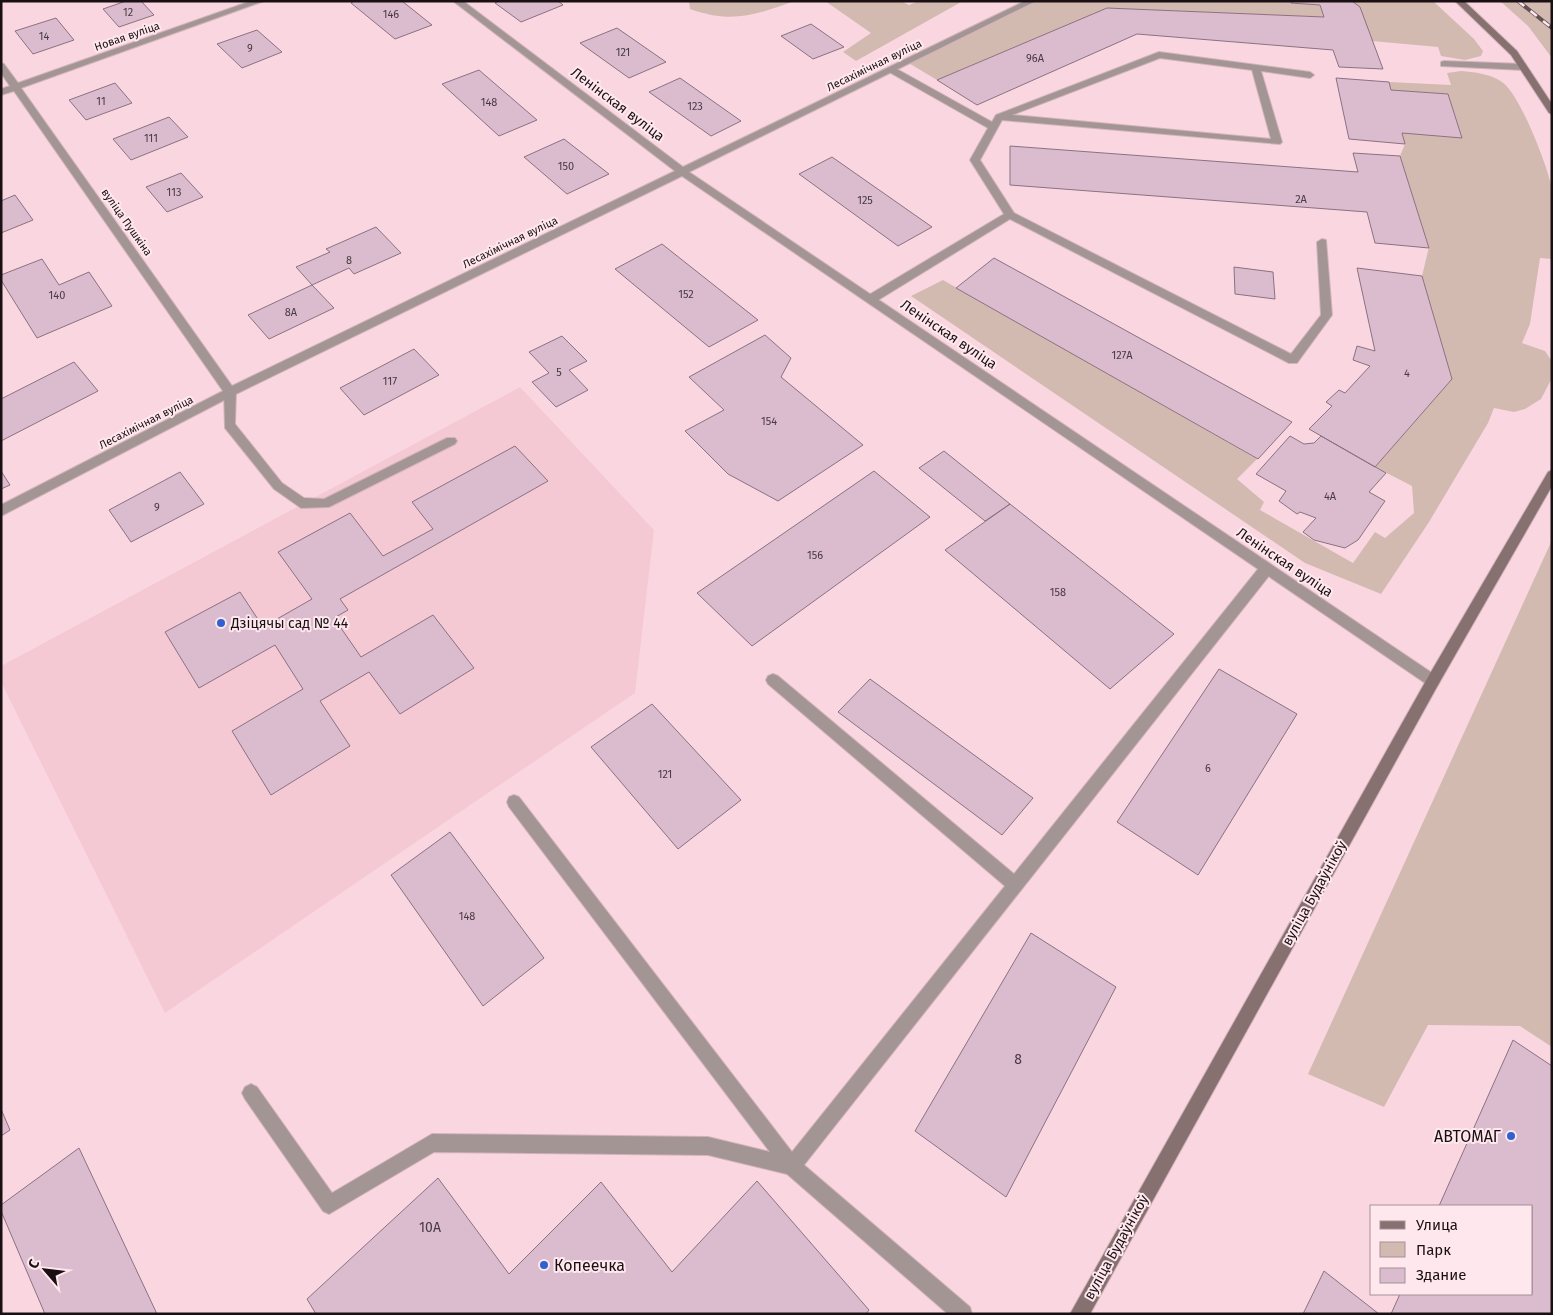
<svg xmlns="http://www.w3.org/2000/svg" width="1553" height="1315" font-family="'Fira Sans',sans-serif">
	<rect width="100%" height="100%" fill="#fad7e0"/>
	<path fill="#f4c9d4" d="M520 387 654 530 635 693 165 1013 1 682V666Z"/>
	<path fill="#d3bab1" d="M689 1H795C755 15 732 24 690 9Z
		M825 1H901L909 5 919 1H963L856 61 843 52 871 33Z
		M1032 1H1291V3L1320 5 1324 17 1107 8 937 80 907 62Z
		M1352 1H1433L1474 39 1483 51 1481 56 1465 60 1441 56 1438 47 1372 41Z
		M1500 1H1552V58L1528 26Z
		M1461 71C1474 72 1491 74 1502 82 1520 94 1548 167 1552 189 1553 211 1552 237 1552 259L1540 258 1530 324 1522 343 1545 351 1551 360V380L1541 399 1525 409 1514 412 1494 408 1488 423 1429 522 1381 594 1305 563 911 296 943 280 1257 459 1237 479 1264 502 1260 510 1353 563 1375 532 1385 538 1414 513 1412 486 1375 467 1452 379 1422 276 1429 247 1400 156 1405 144 1402 133 1462 138 1448 94 1391 90 1389 82 1451 85 1447 73Z
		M1552 540V1047L1520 1026 1428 1025 1384 1107 1308 1074Z"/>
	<path fill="#dabcce" stroke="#8b7181" d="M126 1H141L154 15 119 27 103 9Z
		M354 1H402L432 25 395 39 351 3Z
		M499 1H558L563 5 521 22 495 3Z
		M1291 1H1352L1360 7 1383 69 1339 67 1333 50 1137 34 977 105 937 80 1107 8 1324 17 1320 5 1291 3Z
		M56 18 74 40 33 54 15 31Z
		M811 24 844 47 813 59 781 36Z
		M617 28 666 62 629 78 580 43Z
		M257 30 282 52 242 68 217 44Z
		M479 70 537 120 499 136 442 84Z
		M680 78 741 121 711 136 649 92Z
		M1336 78 1389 82 1391 90 1448 94 1462 138 1402 133 1405 144 1349 139Z
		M115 83 132 103 86 120 69 100Z
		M169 117 188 137 131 160 113 139Z
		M564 139 609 174 567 194 524 157Z
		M1010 146 1358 172 1353 153 1400 156 1429 248 1375 243 1367 212 1010 185Z
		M832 157 932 227 898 246 799 174Z
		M181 173 203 197 167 212 146 187Z
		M15 195 33 220 1 233V201Z
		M376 227 401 253 354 274 349 268 312 285 296 267 330 252 326 249Z
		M662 244 758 320 709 347 615 269Z
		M994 258 1292 422 1258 459 956 288Z
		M42 259 59 285 89 272 112 306 37 338 1 280V275Z
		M1234 267 1273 272 1275 299 1235 294Z
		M1357 268 1422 276 1452 379 1375 467 1309 429 1332 406 1326 402 1339 390 1345 393 1370 366 1353 360 1357 346 1375 351Z
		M312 285 334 308 269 339 248 315Z
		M765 335 791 358 781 377 863 445 778 501 728 474 685 431 724 410 689 377Z
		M562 336 587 361 569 370 588 390 556 407 532 382 549 373 529 352Z
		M414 349 439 375 364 415 340 388Z
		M74 362 98 391 1 441V399Z
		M1290 436 1304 444 1314 443 1321 436 1386 473 1369 492 1385 501 1358 540 1345 548 1314 540 1303 532 1316 518 1300 512 1297 514 1279 501 1286 491 1256 474Z
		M515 446 548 481 340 599 348 610 334 618 361 657 433 615 474 668 400 714 369 672 320 701 350 746 271 795 232 731 303 689 275 645 199 688 165 632 240 592 263 627 312 599 278 552 350 513 383 556 433 529 412 502Z
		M944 451 1010 504 985 521 919 468Z
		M1 471 10 485 1 489Z
		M874 471 930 517 752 646 697 593Z
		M180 472 204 504 131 542 109 510Z
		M1010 504 1174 634 1110 689 945 550Z
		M1219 669 1297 714 1198 875 1117 822Z
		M870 679 1033 798 1002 835 838 712Z
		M652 704 741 800 678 849 591 747Z
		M450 832 544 958 483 1006 391 875Z
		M1031 933 1116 987 1006 1197 915 1131Z
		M1513 1040 1552 1066V1314H1391L1400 1294H1532V1206H1439Z
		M1 1109 10 1130 1 1136Z
		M79 1148 157 1314H45L1 1211V1205Z
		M438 1178 509 1274 601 1182 672 1272 757 1181 869 1310 866 1314H316L307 1299Z
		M1324 1271 1379 1314H1303Z"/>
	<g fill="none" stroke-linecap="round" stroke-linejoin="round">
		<g stroke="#d2b3bb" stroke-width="2">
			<path id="service" d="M1159 52 1310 72 1314 75 1310 78 1261 71 1282 142 1280 144 1002 120 980 160 1014 213 1291 354 1321 315 1317 242 1322 239 1326 240 1332 315 1297 363H1289L1010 219 875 302H867V296L1004 214 970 160 988 128 889 72V68H895L992 122 996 115ZM1160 58 1252 70 1271 139 1012 115Z
				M1444 61 1523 64 1527 67 1523 70 1441 66V62Z
				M230 388 236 392 235 424 282 483 304 498 324 499 447 438H455L457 441 455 444 329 507 301 508 274 489 225 428 224 392Z
				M1267 563 1274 568 1272 572 804 1165 970 1307 972 1314H948L787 1174 708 1155 434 1152 329 1214 323 1211 245 1099 242 1093 245 1087 251 1084 257 1087 332 1193 432 1134 708 1137 770 1152 509 807 507 802 509 797 514 795 519 797 792 1152 1005 886 768 684 766 680 768 676 773 674 778 676 1014 874 1262 564Z"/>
		</g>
		<g stroke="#d2b3bb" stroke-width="2">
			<path id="minor" d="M251 1H264L21 88 232 386 675 171 453 1H463L683 167 1025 1H1036L689 172 1438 677 1440 681 1438 685 1433 687 1428 685 682 176 234 395 1 516V505L223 391 14 91 1 95V89L10 86 1 73V63L4 64 18 83Z"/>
		</g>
		<g stroke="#d2b3bb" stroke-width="2">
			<path id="secondary" d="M1455 1H1464L1517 51 1552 104V114L1549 113 1511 55Z
				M1552 470V486L1438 685 1090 1314H1070L1428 677 1548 472Z"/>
		</g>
		<use href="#service" fill="#a49595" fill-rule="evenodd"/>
		<use href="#minor" fill="#a49595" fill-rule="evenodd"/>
		<use href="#secondary" fill="#867170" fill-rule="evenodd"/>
		<g stroke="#645156" stroke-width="4">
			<path id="rail" d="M1518 1 1552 28"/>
		</g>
		<use href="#rail" stroke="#fee8ee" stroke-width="2.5" stroke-dasharray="8" stroke-linecap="butt"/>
	</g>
	<g fill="#3260d0" stroke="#fee8ee" stroke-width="2">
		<circle cx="221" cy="623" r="5"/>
		<circle cx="1511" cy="1136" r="5"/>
		<circle cx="544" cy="1265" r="5"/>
	</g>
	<g text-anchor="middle" stroke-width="4" stroke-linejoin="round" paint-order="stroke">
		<g font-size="11" fill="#4a3a41">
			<text x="128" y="16">12</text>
			<text x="391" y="18">146</text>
			<text x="44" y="40">14</text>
			<text x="250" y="52">9</text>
			<text x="623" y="56">121</text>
			<text x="1035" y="62">96А</text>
			<text x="101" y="105">11</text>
			<text x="489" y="106">148</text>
			<text x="695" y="110">123</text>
			<text x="151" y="142">111</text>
			<text x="566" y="170">150</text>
			<text x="174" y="196">113</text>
			<text x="1301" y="203">2А</text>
			<text x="865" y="204">125</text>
			<text x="349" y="264">8</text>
			<text x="686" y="298">152</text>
			<text x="57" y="299">140</text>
			<text x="291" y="316">8А</text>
			<text x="1122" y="359">127А</text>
			<text x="559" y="376">5</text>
			<text x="1407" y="377">4</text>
			<text x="390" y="385">117</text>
			<text x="769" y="425">154</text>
			<text x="1330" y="500">4А</text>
			<text x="157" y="511">9</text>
			<text x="815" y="559">156</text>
			<text x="1058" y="596">158</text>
			<text x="1208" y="772">6</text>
			<text x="665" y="778">121</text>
			<text x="467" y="920">148</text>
		</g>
		<g font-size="11" fill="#1a0f12" stroke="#fee8ee">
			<text transform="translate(127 36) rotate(-19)" y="4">Новая вуліца</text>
			<text transform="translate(874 65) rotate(-26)" y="4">Лесахімічная вуліца</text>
			<text transform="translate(127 222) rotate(55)" y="4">вуліца Пушкіна</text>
			<text transform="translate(510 242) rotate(-26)" y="4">Лесахімічная вуліца</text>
			<text transform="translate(146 422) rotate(-27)" y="4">Лесахімічная вуліца</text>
		</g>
		<g font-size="14" fill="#1a0f12" stroke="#fee8ee">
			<text transform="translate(618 104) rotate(37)" y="5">Ленінская вуліца</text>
			<text transform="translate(949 334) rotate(34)" y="5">Ленінская вуліца</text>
			<text transform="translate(1285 562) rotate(34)" y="5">Ленінская вуліца</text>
			<text transform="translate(1314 893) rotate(-61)" y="5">вуліца Будаўнікоў</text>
			<text transform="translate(1116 1247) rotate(-61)" y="5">вуліца Будаўнікоў</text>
		</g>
		<g font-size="14" fill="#1a0f12" stroke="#fee8ee" text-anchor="start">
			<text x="231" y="628">Дзіцячы сад № 44</text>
		</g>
		<g font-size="14" fill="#4a3a41">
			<text x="1018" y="1064">8</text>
			<text x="430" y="1232">10А</text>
		</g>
		<g font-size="16" fill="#1a0f12" stroke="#fee8ee" text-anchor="end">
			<text x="1501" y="1142">АВТОМАГ</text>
			<text x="554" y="1271" text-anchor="start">Копеечка</text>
		</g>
	</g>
	<rect width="1553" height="1315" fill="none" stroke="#1a0f12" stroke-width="5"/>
	<rect x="1370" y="1205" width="162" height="90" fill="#fee8ee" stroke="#a39196"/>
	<rect x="1380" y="1221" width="25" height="8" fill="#867170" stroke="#a39196"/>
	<text x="1416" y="1230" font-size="15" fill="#1a0f12">Улица</text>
	<rect x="1380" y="1242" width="25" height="15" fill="#d3bab1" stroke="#a39196"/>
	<text x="1416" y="1255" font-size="15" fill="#1a0f12">Парк</text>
	<rect x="1380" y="1268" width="25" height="15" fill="#dabcce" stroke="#a39196"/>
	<text x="1416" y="1280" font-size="15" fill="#1a0f12">Здание</text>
	<g transform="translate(45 1270) rotate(298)" stroke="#fee8ee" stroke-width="4" paint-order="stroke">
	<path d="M0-4L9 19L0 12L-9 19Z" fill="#1a0f12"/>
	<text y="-8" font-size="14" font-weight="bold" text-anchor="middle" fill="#1a0f12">С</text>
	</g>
</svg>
